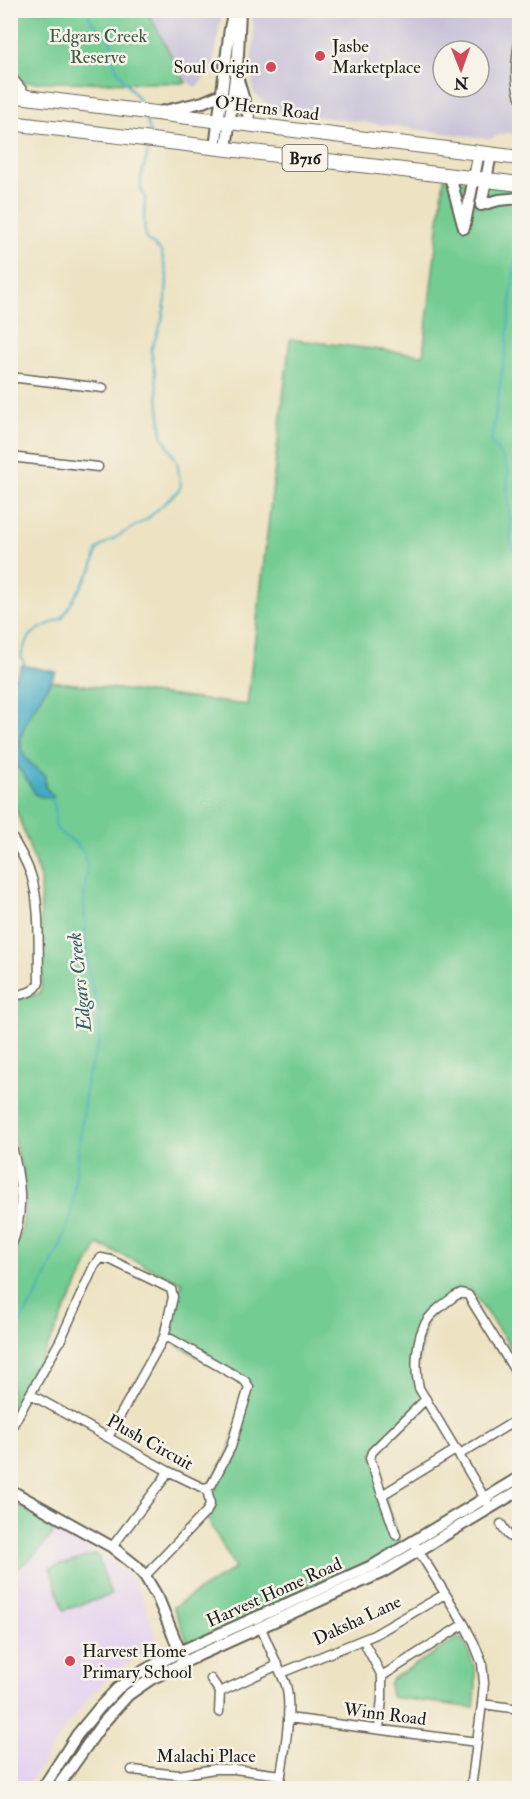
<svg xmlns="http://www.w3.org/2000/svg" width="530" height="1799" font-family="'IM FELL Double Pica',serif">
	<rect width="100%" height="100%" fill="#f7f3e8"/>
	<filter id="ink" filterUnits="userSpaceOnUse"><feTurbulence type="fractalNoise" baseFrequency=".0167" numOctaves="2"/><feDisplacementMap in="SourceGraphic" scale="12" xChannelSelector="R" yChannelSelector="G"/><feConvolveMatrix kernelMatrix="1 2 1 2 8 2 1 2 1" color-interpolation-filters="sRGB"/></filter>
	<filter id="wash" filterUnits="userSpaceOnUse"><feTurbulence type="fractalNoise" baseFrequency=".008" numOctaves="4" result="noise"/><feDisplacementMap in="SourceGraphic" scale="24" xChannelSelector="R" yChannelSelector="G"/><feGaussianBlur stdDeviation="1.35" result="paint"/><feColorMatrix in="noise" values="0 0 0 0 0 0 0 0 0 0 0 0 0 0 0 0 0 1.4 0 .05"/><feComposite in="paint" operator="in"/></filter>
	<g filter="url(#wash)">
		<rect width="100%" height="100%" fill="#ede3c3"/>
		<path fill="#e5d3f0" d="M56 1530 104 1557 115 1564 132 1579 145 1604 158 1643 120 1668 92 1694 66 1727 26 1788H11V1573L34 1556Z"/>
		<path fill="#c7c0d8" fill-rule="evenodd" d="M147 11H222L213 67 196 88 185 79Z
			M252 11H519V134L505 133 490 139 276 111 253 93 251 65 254 39ZM443 51H479V87H443Z"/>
		<path fill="#73cc92" stroke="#487457" stroke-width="1.5" d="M10 11H147L186 83 18 82 11 66 13 49 11 39Z
			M444 178 519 188V1359L470 1289 427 1319 416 1371 426 1399 372 1452 396 1534 405 1547 190 1647 173 1607 235 1568 205 1514 209 1508 207 1488 227 1456 249 1387 164 1337 173 1297 183 1283 98 1244 11 1421V1257L21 1232 24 1213 25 1188 22 1169 11 1131V1002L40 993 42 979 40 878 11 795V676L247 705 290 339 423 355Z
			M11 1500 56 1530 34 1556 11 1573Z
			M97 1554 111 1595 64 1610 50 1568Z
			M458 1638 463 1640C477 1668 478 1676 474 1708L391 1697 389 1684 392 1679Z"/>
		<path fill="#45acc4" stroke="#306470" stroke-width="1.5" d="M22 665 56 672C46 692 18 725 21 747 23 759 36 768 45 775V787L54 797 49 798 36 795 24 775 16 766 11 753V684Z"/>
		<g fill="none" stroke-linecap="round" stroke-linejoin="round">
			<path stroke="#45acc4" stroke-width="2" d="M87 10 91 21 111 40C111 71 125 79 141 103
				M146 118 151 135
				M520 217 506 348 491 443 503 458 508 471 507 493 511 526 510 540 516 555 520 557
				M26 667 21 657 23 649 31 635 39 629 62 618 92 569 97 550 103 545 147 519 178 491 181 486 177 462 162 435 156 377 151 350 162 321 166 299 167 276 161 251 146 239 144 222 145 198 141 189V178L150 144
				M10 1339 36 1297 62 1242 71 1215 87 1078 99 1043 100 1009 96 1001 89 975 86 953 84 899 87 863 83 851 75 843 59 832 55 825V806L50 795"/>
		</g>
	</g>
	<g filter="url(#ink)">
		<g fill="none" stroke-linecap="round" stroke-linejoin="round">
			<g stroke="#656256" stroke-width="11">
				<path id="minor" d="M520 35C517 56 513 76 520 97
					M10 75 28 97
					M10 377 103 388
					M10 457 98 467
					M10 834C18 847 26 860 31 875 41 906 38 949 39 982 36 993 21 994 10 997
					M10 1140C21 1178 26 1212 10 1249
					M426 1399 372 1452 370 1458 382 1495 457 1449
					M10 1430 60 1341 94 1266 101 1258 111 1260 171 1289 173 1297 164 1337 171 1339 245 1381 249 1387 231 1447 212 1484 209 1487 203 1488 168 1471 30 1394
					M108 1437 164 1337
					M460 1454 520 1418
					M382 1495 396 1535
					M487 1502 419 1388C416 1376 416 1366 417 1354 420 1321 430 1314 455 1296L461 1293 468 1295 520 1379
					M501 1524 508 1535 518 1542
					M413 1542 464 1624 474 1643 482 1663 484 1683 482 1704 471 1788
					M112 1547 163 1480 168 1471
					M145 1576 207 1511 210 1504 207 1488
					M261 1628 286 1685C293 1713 283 1759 279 1788
					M366 1646 382 1676V1698L379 1729
					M281 1673 374 1635 445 1594
					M382 1676 464 1624
					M211 1679 220 1692 219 1712
					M220 1692 278 1665
					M482 1704 520 1709
					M288 1718 477 1742
					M132 1770 179 1775 214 1769H234L281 1775"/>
			</g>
			<g stroke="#656256" stroke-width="14">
				<path id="tertiary" d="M238 80 251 124
					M160 112 203 102 222 94
					M215 148 230 28 234 10
					M226 149 238 55 240 10
					M491 154 481 205 499 200 520 198
					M450 176 463 225
					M464 228 479 152
					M10 1490 112 1547 136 1566 145 1576 158 1598 182 1657
					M43 1788 77 1735 100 1707 117 1689 136 1675 179 1652 374 1565 520 1477
					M57 1788 102 1724 128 1695 151 1679 199 1655 383 1572 520 1490"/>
			</g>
			<g stroke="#656256" stroke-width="16">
				<path id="primary" d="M10 95 520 158
					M10 123 520 184"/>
			</g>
			<use href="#minor" stroke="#fff" stroke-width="8"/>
			<use href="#tertiary" stroke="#fff" stroke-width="10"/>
			<use href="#primary" stroke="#fff" stroke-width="14"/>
		</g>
	</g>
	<g fill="#d1495b" stroke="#f7f3e8" stroke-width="2">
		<circle cx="320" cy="56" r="6"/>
		<circle cx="271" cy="67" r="6"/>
		<circle cx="70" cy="1661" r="6"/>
	</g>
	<g text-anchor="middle" stroke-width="5" stroke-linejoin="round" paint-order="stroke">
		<rect fill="#f7f3e8" stroke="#5e5c59" stroke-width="1.5" x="282.5" y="145" width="45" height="26" rx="4.5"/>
		<g font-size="16" font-weight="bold" fill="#1c1c1c">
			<text x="305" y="164">B716</text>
		</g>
		<g font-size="18" fill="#3a5a45" stroke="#f7f3e8">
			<text x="98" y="42">Edgars Creek<tspan x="98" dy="21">Reserve</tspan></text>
		</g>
		<g font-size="18" fill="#1c1c1c" stroke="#f7f3e8" text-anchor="start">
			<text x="332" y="52">Jasbe<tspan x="332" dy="21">Marketplace</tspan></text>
			<text x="259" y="73" text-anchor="end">Soul Origin</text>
			<text x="82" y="1657">Harvest Home<tspan x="82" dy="21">Primary School</tspan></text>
		</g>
		<g font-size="18" fill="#1c1c1c" stroke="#f7f3e8">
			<text transform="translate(267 108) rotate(7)" y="6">O'Herns Road</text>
			<text transform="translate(150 1442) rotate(29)" y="6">Plush Circuit</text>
			<text transform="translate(274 1592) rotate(-24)" y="6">Harvest Home Road</text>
			<text transform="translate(357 1620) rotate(-25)" y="6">Daksha Lane</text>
			<text transform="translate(385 1714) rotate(7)" y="6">Winn Road</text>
			<text x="206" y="1762">Malachi Place</text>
		</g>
		<g font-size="20" font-style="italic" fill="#2e5d68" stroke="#f7f3e8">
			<text transform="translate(79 982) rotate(-96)" y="7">Edgars Creek</text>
		</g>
	</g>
	<rect width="530" height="1799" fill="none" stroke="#f7f3e8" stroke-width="36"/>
	<g transform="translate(461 69) rotate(179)"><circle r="28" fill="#f7f3e8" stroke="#9f9d96" stroke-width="1.5"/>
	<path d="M0-4.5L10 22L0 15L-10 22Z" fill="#d1495b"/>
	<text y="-9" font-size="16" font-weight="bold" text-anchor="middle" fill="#1c1c1c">N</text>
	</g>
</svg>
